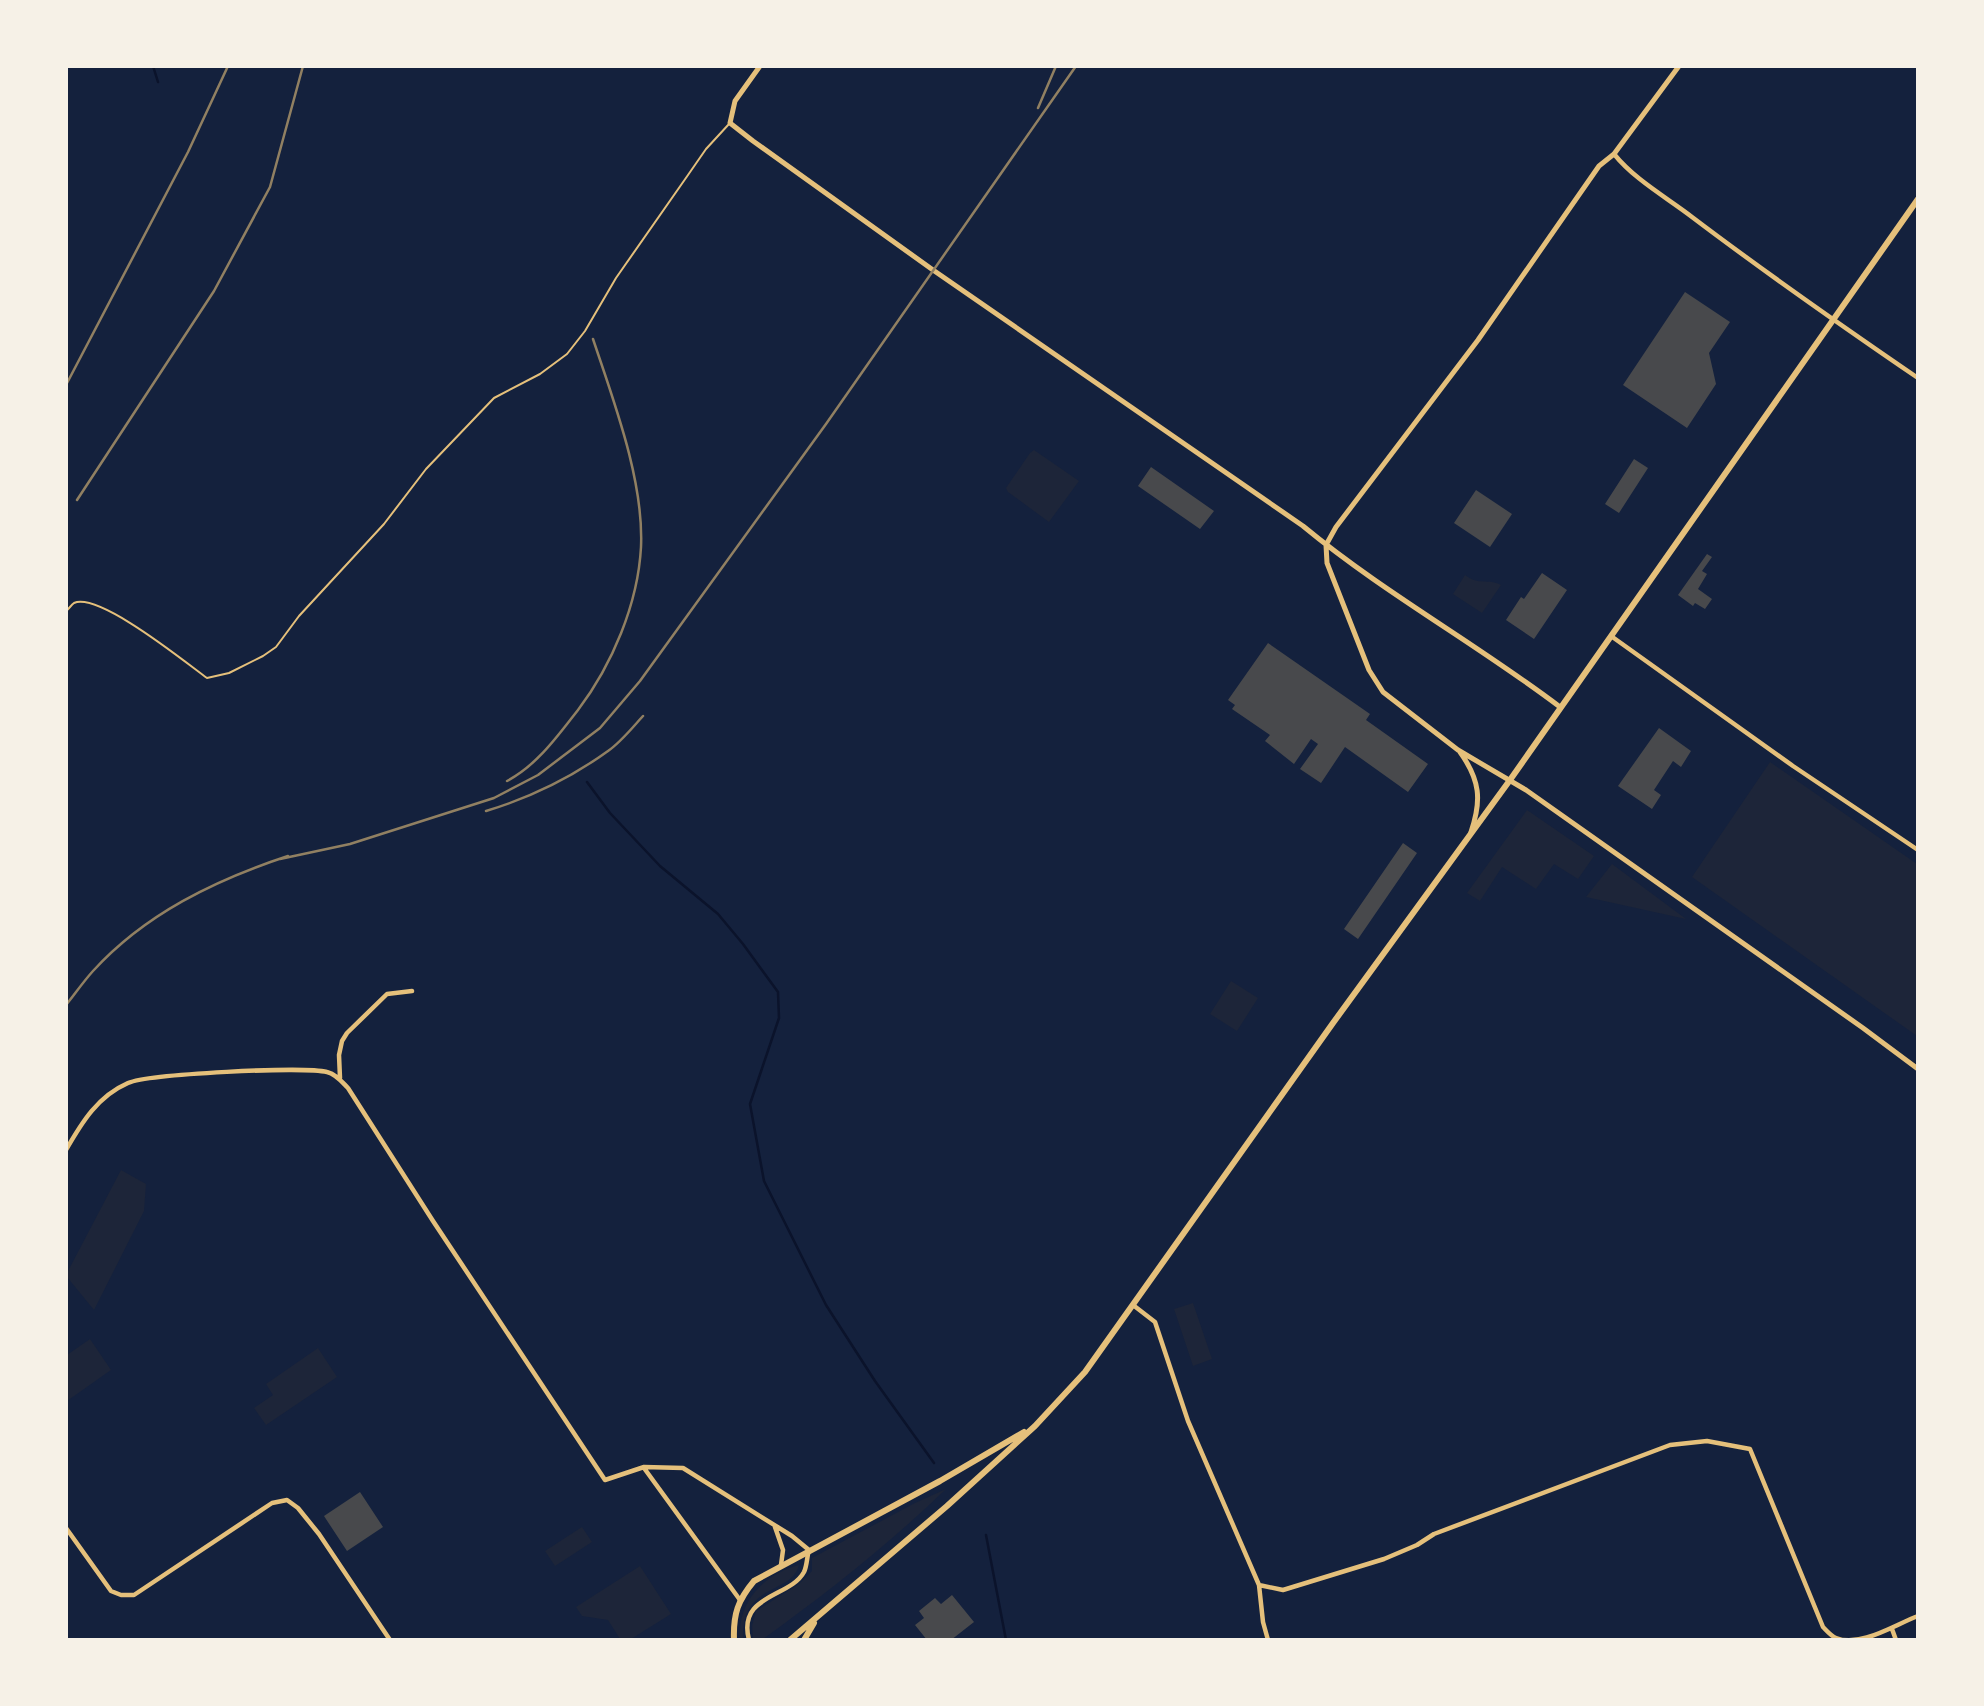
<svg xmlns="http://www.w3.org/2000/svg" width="1984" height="1706" font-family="'Roboto Serif',serif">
	<rect width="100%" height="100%" fill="#14213d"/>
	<path fill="#1d2539" d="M1034 450 1079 481 1049 522 1008 492 1006 488 1030 453Z
		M1465 575C1479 586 1488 578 1501 585L1482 613 1453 594Z
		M1770 762 1917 864V1036L1692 877Z
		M1527 810 1594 856 1578 879 1554 864 1536 889 1502 867 1480 901 1467 893Z
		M1612 864 1686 919 1586 897Z
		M1231 981 1258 998 1237 1031 1210 1014Z
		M121 1170 146 1184 144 1211 94 1310 67 1277V1273Z
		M1193 1303 1212 1359 1193 1366 1174 1309Z
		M90 1339 111 1370 67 1401V1355Z
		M318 1348 337 1377 266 1425 254 1408 273 1395 266 1384Z
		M946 1489C889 1544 827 1593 763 1639H753L752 1626 756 1611 799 1584 812 1571V1558L915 1503Z
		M582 1527 592 1542 555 1566 545 1551Z
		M799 1565C792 1595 741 1582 743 1639H740C737 1602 764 1574 799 1565Z
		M640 1566 671 1614 631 1639H620L608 1620 582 1616 576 1607Z"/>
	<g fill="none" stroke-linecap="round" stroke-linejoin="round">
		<path stroke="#0b132b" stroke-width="2.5" d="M153 66 158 82
			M587 782 610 813 660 866 718 914 743 944 778 992 779 1018 750 1104 764 1181 826 1305 875 1381 934 1463
			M986 1535 1006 1640"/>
	</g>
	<path fill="#48494c" d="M1685 292 1730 322 1709 353 1716 384 1687 428 1623 385Z
		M1634 459 1648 468 1619 513 1605 504Z
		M1151 467 1214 511 1200 529 1138 486Z
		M1476 490 1512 514 1490 547 1454 523Z
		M1707 554 1712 557 1702 571 1707 574 1698 589 1712 599 1705 609 1695 603 1693 606 1678 595Z
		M1542 573 1567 590 1534 639 1506 620 1521 597 1524 599Z
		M1268 643 1370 714 1366 720 1428 764 1408 792 1345 747 1321 783 1300 769 1318 744 1311 739 1294 764 1265 741 1270 735 1232 709 1235 705 1228 700Z
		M1659 728 1691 751 1681 767 1673 761 1654 790 1661 795 1652 809 1618 786Z
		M1403 843 1417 853 1358 939 1344 929Z
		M360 1492 383 1527 347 1551 324 1516Z
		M952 1595 974 1622 951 1640H927L915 1625 924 1618 919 1611 935 1598 941 1604Z"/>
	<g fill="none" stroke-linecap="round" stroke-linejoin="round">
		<path stroke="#e5c07b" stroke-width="2" d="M66 611C69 609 71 605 74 603 99 592 185 662 207 678L229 673 263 656 276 647 299 616 384 524 426 469 494 398 540 374 567 354 585 331 616 278 688 175 706 149 729 124"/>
		<path stroke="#e5c07b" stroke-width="4.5" d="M1614 154C1635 180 1666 197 1692 217 1766 273 1842 326 1918 378
			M1611 636 1793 766 1918 850
			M340 1078 339 1055 342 1041 347 1033 387 994 412 991
			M66 1150C82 1122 98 1096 128 1083 149 1074 304 1066 327 1072 336 1074 342 1082 348 1088L433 1221 605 1480 644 1467 683 1468 792 1536 809 1550C807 1556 807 1566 804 1572 790 1598 737 1594 749 1640
			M1133 1305 1155 1322 1188 1421 1259 1585 1283 1590 1384 1559 1417 1545 1434 1534 1670 1445 1707 1441 1750 1449 1823 1627C1827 1631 1831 1636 1836 1638 1860 1648 1896 1624 1918 1616
			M644 1468 740 1600
			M775 1527 783 1550 781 1565
			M66 1528 111 1591 121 1595H134L272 1503 287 1500 298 1508 319 1534 390 1640
			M1259 1585 1263 1622 1268 1640
			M1892 1629 1896 1640"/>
		<path stroke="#e5c07b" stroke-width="5" d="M760 66 735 101 730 123 753 141 933 270 1303 526C1384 593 1477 644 1560 707
			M1679 66 1614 154 1599 166 1478 340 1336 527 1326 545 1327 563 1369 670 1383 692 1458 750 1526 790 1863 1028 1918 1069
			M1460 752C1480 780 1482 800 1471 832"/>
		<path stroke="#e5c07b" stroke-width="6" d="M734 1640C733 1614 738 1600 754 1581L940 1481 1024 1432
			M790 1640 947 1506 1035 1426 1085 1372 1333 1023 1510 780 1918 199
			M804 1640 814 1623"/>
		<path stroke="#918062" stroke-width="2.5" d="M1038 108 1056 66
			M66 385 188 152 228 66
			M77 500 214 291 270 187 303 66
			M507 781C537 765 557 737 578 710 612 665 638 604 641 547 644 481 614 402 593 339
			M486 811C529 798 572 777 608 751 621 742 632 728 643 716
			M280 859 350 844 494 798 538 775 600 728 640 681 826 424 1076 66
			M66 1005C75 994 83 982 93 971 145 914 215 880 288 856"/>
	</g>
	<rect width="1984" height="1706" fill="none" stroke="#f6f1e7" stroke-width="136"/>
</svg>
